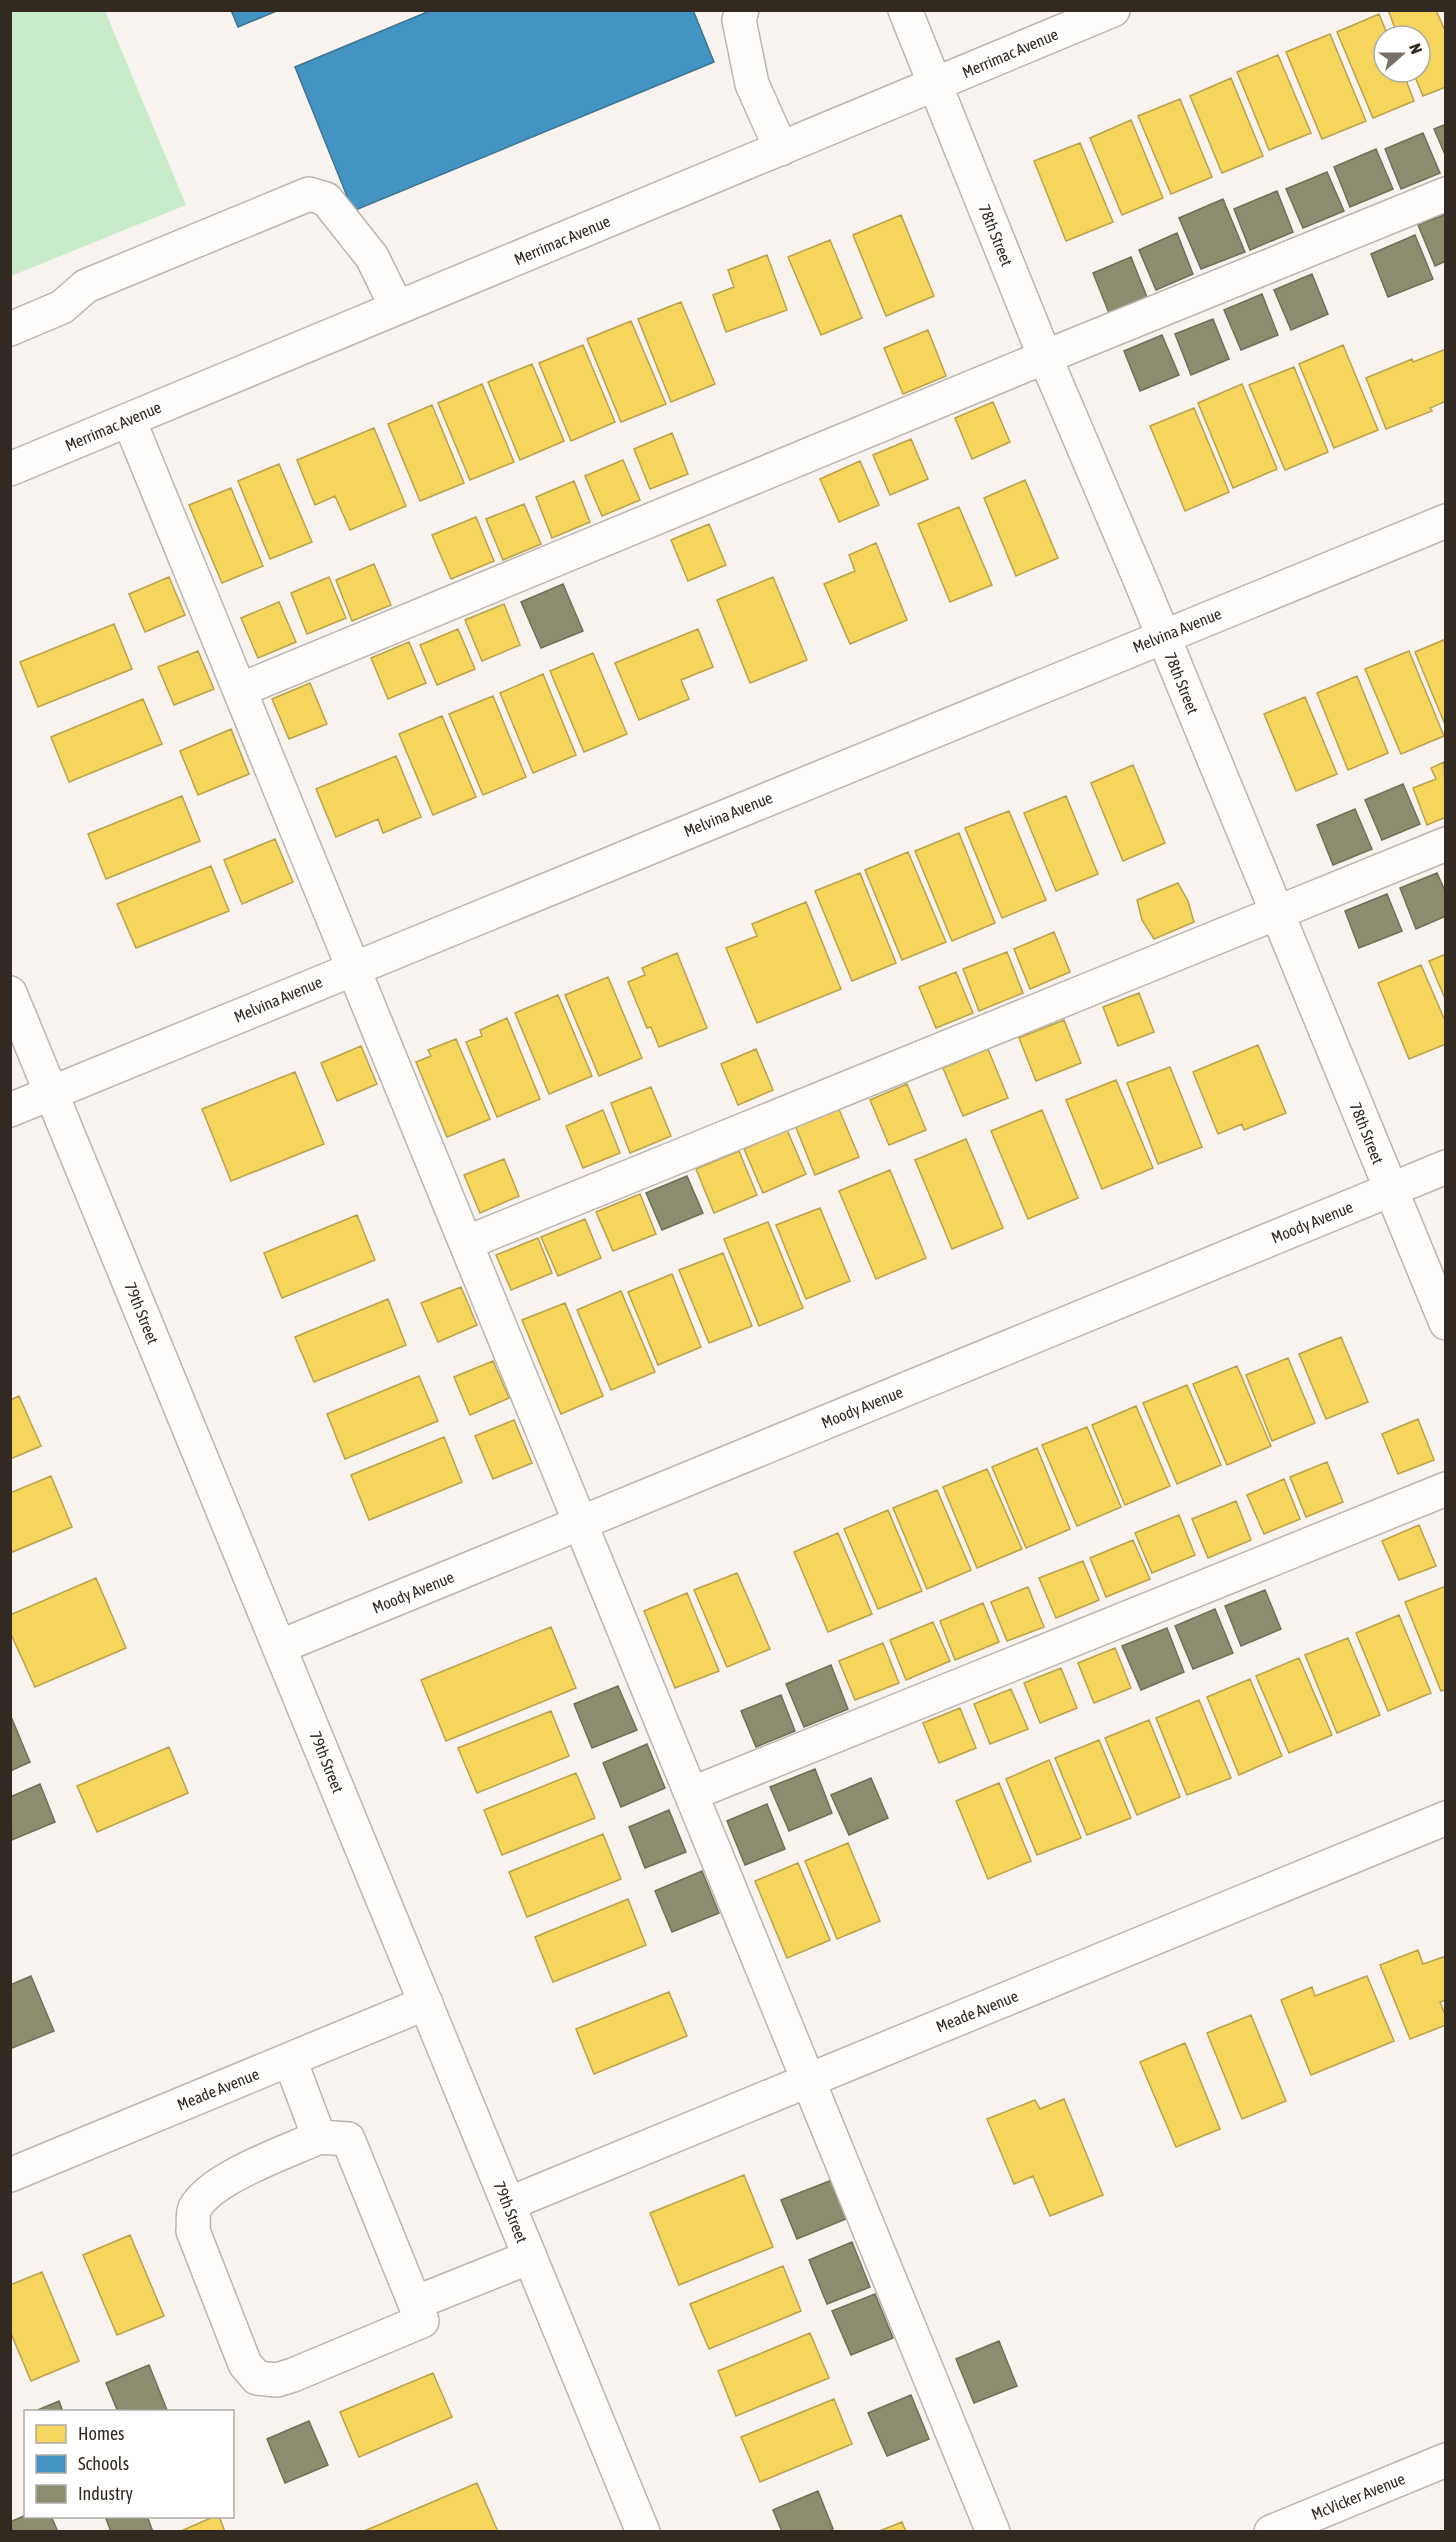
<svg xmlns="http://www.w3.org/2000/svg" width="1456" height="2542" font-family="'Asap Condensed',sans-serif">
	<rect width="100%" height="100%" fill="#f8f3ee"/>
	<path fill="#c8ebc9" d="M11 10 105 11 186 205 11 276Z"/>
	<path fill="#f6d55c" stroke="#bba24a" stroke-width="1.5" d="M1388 10H1436L1446 33V87L1423 96 1413 72H1420V36H1398Z
		M1379 14 1388 36H1384V72H1403L1414 101 1373 118 1337 32Z
		M1330 34 1366 121 1322 139 1286 52Z
		M1278 55 1311 133 1269 150 1237 72Z
		M1231 78 1263 156 1222 173 1190 96Z
		M1180 99 1212 177 1171 194 1138 116Z
		M1131 120 1163 198 1122 215 1090 138Z
		M1080 143 1113 222 1066 241 1034 161Z
		M901 215 934 296 886 316 853 235Z
		M830 240 862 318 821 335 788 257Z
		M767 255 787 310 726 332 713 295 734 287 728 270Z
		M681 302 715 384 671 402 638 319Z
		M631 321 666 404 621 422 587 339Z
		M928 330 946 376 903 394 884 348Z
		M583 345 615 422 571 441 539 363Z
		M1343 345 1378 430 1334 448 1299 364Z
		M1446 349V401L1430 408 1432 411 1386 429 1366 378 1412 359 1413 362Z
		M532 364 564 441 520 460 488 382Z
		M1294 367 1328 452 1285 470 1249 385Z
		M482 384 514 462 470 480 438 403Z
		M1242 384 1277 469 1233 488 1198 403Z
		M993 402 1010 442 972 459 955 418Z
		M432 405 464 483 420 501 388 424Z
		M1194 408 1229 492 1185 511 1150 426Z
		M374 428 406 506 350 530 335 496 315 505 297 460Z
		M672 433 688 474 650 489 634 449Z
		M911 439 928 479 890 495 873 455Z
		M623 460 640 500 602 516 585 476Z
		M860 461 879 505 839 522 820 479Z
		M279 464 312 542 270 559 238 481Z
		M1025 480 1058 558 1016 576 984 498Z
		M574 481 590 522 552 538 536 497Z
		M231 488 263 566 222 583 189 505Z
		M524 504 541 544 503 560 486 519Z
		M959 507 992 585 950 602 918 524Z
		M476 517 494 561 451 579 432 535Z
		M709 524 726 565 688 581 671 540Z
		M876 543 907 620 850 644 824 584 855 571 849 555Z
		M374 564 391 605 352 621 336 580Z
		M169 577 185 615 145 632 129 594Z
		M329 577 346 618 307 634 291 593Z
		M773 577 807 660 750 683 717 600Z
		M279 602 296 642 258 658 241 618Z
		M504 604 520 645 482 661 465 620Z
		M114 624 132 669 38 707 20 662Z
		M458 629 475 669 437 685 420 645Z
		M698 629 713 667 681 680 689 699 639 720 615 663Z
		M1446 639V727L1415 652Z
		M409 642 426 683 388 699 371 658Z
		M198 651 214 689 174 705 158 667Z
		M1409 651 1444 736 1401 754 1365 669Z
		M593 653 627 734 584 752 550 671Z
		M543 674 576 755 533 773 500 693Z
		M1357 676 1388 753 1348 770 1317 693Z
		M310 683 327 724 289 739 272 699Z
		M493 696 526 777 483 795 449 714Z
		M1305 697 1337 774 1296 791 1264 714Z
		M143 699 162 744 69 782 51 737Z
		M442 716 476 797 433 815 399 734Z
		M231 729 249 774 198 795 180 751Z
		M396 756 421 817 383 833 378 819 336 837 316 789Z
		M1444 762 1446 817 1427 825 1413 788 1436 779 1431 768Z
		M1133 765 1165 843 1123 861 1091 783Z
		M182 796 200 841 106 879 88 834Z
		M1066 796 1098 874 1056 891 1024 813Z
		M1009 811 1046 900 1002 918 965 828Z
		M959 833 995 923 952 941 915 851Z
		M275 839 293 882 242 904 224 860Z
		M908 852 946 942 902 960 865 870Z
		M211 866 229 911 136 948 117 904Z
		M860 873 896 963 852 981 815 891Z
		M1178 883 1188 901 1194 922 1154 939 1142 920 1137 900Z
		M806 902 841 989 757 1023 726 948 757 936 752 924Z
		M1054 932 1070 972 1030 989 1014 949Z
		M1007 952 1023 993 979 1011 963 969Z
		M677 953 707 1028 659 1047 651 1027 647 1028 628 982 645 975 642 968Z
		M1446 954V1001L1429 961Z
		M1421 965 1446 1023V1044L1409 1059 1378 983Z
		M956 972 973 1013 936 1028 919 987Z
		M608 977 642 1058 599 1076 565 995Z
		M1139 993 1154 1032 1118 1046 1103 1007Z
		M558 995 592 1076 549 1094 515 1013Z
		M507 1018 540 1099 497 1117 466 1042 482 1036 480 1030Z
		M1064 1020 1081 1063 1036 1081 1019 1038Z
		M456 1039 490 1119 447 1137 416 1062 431 1056 428 1050Z
		M1258 1045 1286 1113 1244 1130 1242 1124 1218 1134 1193 1072Z
		M361 1046 377 1084 337 1101 321 1063Z
		M756 1049 773 1090 738 1105 721 1064Z
		M988 1049 1008 1098 963 1116 943 1068Z
		M1170 1067 1202 1147 1158 1164 1127 1083Z
		M295 1072 324 1144 231 1181 202 1109Z
		M1116 1080 1153 1168 1102 1189 1066 1100Z
		M907 1084 926 1130 889 1145 870 1100Z
		M651 1087 671 1136 630 1153 611 1103Z
		M838 1107 859 1157 815 1175 795 1125Z
		M603 1110 620 1153 583 1168 566 1126Z
		M1042 1110 1078 1198 1028 1219 991 1131Z
		M787 1130 806 1174 763 1193 744 1149Z
		M966 1139 1003 1228 952 1249 915 1160Z
		M739 1151 757 1195 714 1213 696 1169Z
		M504 1159 519 1196 480 1213 464 1175Z
		M890 1170 926 1258 876 1279 839 1191Z
		M640 1194 656 1234 613 1251 596 1212Z
		M820 1208 850 1281 806 1299 776 1225Z
		M357 1215 375 1260 282 1298 264 1253Z
		M585 1219 601 1258 558 1276 541 1237Z
		M768 1222 803 1308 759 1326 724 1239Z
		M538 1238 552 1273 511 1290 496 1255Z
		M723 1253 752 1326 709 1343 679 1270Z
		M672 1274 701 1347 658 1365 628 1292Z
		M461 1287 477 1325 438 1342 421 1303Z
		M621 1291 655 1372 611 1390 577 1310Z
		M388 1299 406 1345 314 1382 295 1337Z
		M565 1303 603 1396 561 1414 522 1320Z
		M1341 1337 1368 1402 1326 1419 1299 1354Z
		M1288 1358 1315 1423 1272 1441 1246 1375Z
		M493 1361 509 1398 470 1415 454 1377Z
		M1237 1366 1271 1446 1227 1465 1193 1384Z
		M419 1376 438 1421 345 1459 327 1414Z
		M1187 1385 1221 1465 1177 1484 1143 1403Z
		M19 1396 41 1446 10 1459V1400Z
		M1136 1406 1170 1486 1125 1505 1092 1425Z
		M1418 1419 1434 1460 1398 1474 1382 1434Z
		M514 1420 532 1463 493 1479 475 1436Z
		M1087 1427 1121 1507 1077 1526 1042 1445Z
		M444 1437 462 1482 369 1520 351 1475Z
		M1037 1448 1070 1529 1026 1548 992 1467Z
		M1327 1462 1343 1502 1306 1517 1290 1477Z
		M987 1469 1022 1549 977 1568 943 1487Z
		M51 1476 72 1527 10 1553V1493Z
		M1284 1479 1300 1519 1264 1534 1247 1495Z
		M937 1490 971 1570 927 1589 893 1508Z
		M1236 1501 1251 1540 1208 1558 1192 1519Z
		M888 1510 922 1591 878 1609 844 1529Z
		M1179 1515 1195 1555 1152 1573 1135 1533Z
		M1419 1525 1436 1566 1399 1580 1382 1541Z
		M838 1533 872 1614 828 1632 794 1552Z
		M1133 1540 1150 1579 1106 1597 1090 1558Z
		M1083 1561 1099 1600 1056 1618 1039 1578Z
		M737 1573 770 1649 727 1667 694 1590Z
		M96 1578 126 1648 35 1687 10 1632V1615Z
		M1446 1586V1689L1441 1691 1405 1602Z
		M1028 1587 1044 1627 1007 1641 991 1602Z
		M687 1593 719 1671 675 1688 644 1611Z
		M983 1603 999 1642 955 1660 940 1621Z
		M1399 1615 1431 1693 1388 1711 1356 1633Z
		M933 1622 950 1661 906 1680 890 1640Z
		M551 1627 576 1688 446 1741 421 1680Z
		M1348 1638 1380 1715 1337 1733 1305 1655Z
		M883 1643 899 1683 855 1700 839 1661Z
		M1115 1648 1131 1688 1094 1703 1078 1663Z
		M1299 1658 1332 1735 1289 1753 1256 1676Z
		M1061 1668 1077 1708 1040 1723 1024 1683Z
		M1250 1679 1282 1756 1239 1775 1207 1697Z
		M1011 1689 1028 1729 990 1744 974 1704Z
		M1199 1700 1231 1778 1187 1795 1156 1718Z
		M960 1708 976 1748 939 1763 923 1723Z
		M551 1711 569 1756 477 1793 458 1748Z
		M1149 1720 1180 1797 1137 1815 1105 1738Z
		M1099 1740 1131 1818 1087 1835 1055 1758Z
		M169 1747 188 1793 97 1832 77 1786Z
		M1049 1760 1081 1838 1037 1855 1006 1779Z
		M576 1773 595 1818 502 1855 484 1810Z
		M999 1783 1031 1861 988 1879 956 1801Z
		M603 1834 621 1879 527 1917 509 1872Z
		M848 1843 880 1921 837 1939 805 1861Z
		M798 1863 830 1940 787 1958 755 1881Z
		M628 1899 646 1945 553 1982 535 1937Z
		M1418 1950 1423 1964 1446 1956V2000L1440 2002 1446 2017V2025L1410 2039 1380 1965Z
		M1367 1976 1394 2041 1311 2075 1281 2000 1312 1987 1315 1996Z
		M669 1992 687 2036 594 2074 576 2029Z
		M1251 2015 1286 2101 1242 2119 1207 2033Z
		M1185 2043 1220 2129 1176 2147 1140 2062Z
		M1064 2099 1103 2195 1050 2216 1033 2176 1014 2184 987 2119 1035 2100 1040 2109Z
		M744 2175 773 2247 679 2285 650 2213Z
		M130 2235 164 2316 117 2335 83 2255Z
		M783 2266 801 2311 709 2349 690 2304Z
		M42 2272 79 2361 31 2381 10 2331V2285Z
		M810 2333 829 2378 736 2416 718 2371Z
		M433 2373 452 2417 359 2457 340 2412Z
		M834 2399 852 2444 760 2482 741 2437Z
		M477 2483 498 2532H362Z
		M215 2516H219L225 2532H179Z
		M902 2522 906 2532H877Z"/>
	<path fill="#4393c3" stroke="#3e7492" stroke-width="1.5" d="M231 10H279L238 27Z
		M432 10H693L714 62 353 211 295 67Z"/>
	<path fill="#8c8c6e" stroke="#716f57" stroke-width="1.5" d="M1446 124V157L1434 129Z
		M1423 133 1440 173 1401 189 1385 149Z
		M1376 149 1393 189 1350 207 1334 167Z
		M1327 172 1344 211 1303 228 1286 189Z
		M1277 191 1293 232 1250 250 1234 209Z
		M1223 199 1245 252 1201 269 1179 218Z
		M1446 214V261L1435 266 1418 225Z
		M1177 233 1193 274 1156 290 1139 250Z
		M1415 235 1433 279 1388 297 1371 254Z
		M1131 257 1147 297 1109 313 1093 273Z
		M1312 274 1328 314 1291 330 1274 290Z
		M1262 294 1278 335 1241 350 1224 310Z
		M1213 319 1229 359 1191 375 1175 334Z
		M1162 335 1179 375 1140 391 1124 351Z
		M563 584 583 631 541 648 521 602Z
		M1403 784 1420 824 1382 840 1365 800Z
		M1355 809 1372 849 1333 865 1317 825Z
		M1437 873 1446 893V916L1416 929 1400 888Z
		M1387 894 1402 931 1359 948 1345 911Z
		M687 1176 703 1213 662 1230 646 1193Z
		M1265 1590 1281 1629 1241 1646 1225 1606Z
		M1215 1609 1233 1653 1193 1669 1175 1626Z
		M1167 1628 1184 1672 1141 1690 1122 1646Z
		M831 1665 848 1709 804 1727 786 1684Z
		M618 1686 637 1730 592 1748 574 1704Z
		M781 1695 795 1731 756 1747 741 1711Z
		M10 1719H12L30 1762 10 1771Z
		M647 1744 665 1788 621 1807 603 1763Z
		M815 1769 832 1813 789 1831 770 1787Z
		M871 1778 888 1818 849 1835 831 1795Z
		M40 1784 55 1822 12 1840 10 1797Z
		M767 1804 785 1849 745 1865 727 1821Z
		M669 1810 686 1852 645 1868 629 1827Z
		M702 1871 719 1913 672 1932 655 1891Z
		M31 1976 54 2031 10 2049V1985Z
		M832 2180 848 2218 797 2239 781 2200Z
		M852 2242 870 2287 827 2304 809 2260Z
		M875 2294 893 2338 851 2355 832 2311Z
		M999 2341 1017 2386 974 2403 956 2359Z
		M149 2365 167 2410 118 2412 106 2383Z
		M911 2395 929 2439 887 2456 868 2413Z
		M59 2401 63 2412H33Z
		M309 2421 328 2465 285 2483 267 2439Z
		M818 2491 833 2529 827 2532H782L773 2510Z
		M26 2515 51 2516 58 2532H13L10 2522Z
		M105 2516H147L153 2532H111Z"/>
	<g fill="none" stroke-linecap="round" stroke-linejoin="round">
		<g stroke="#bcb5af" stroke-width="36">
			<path id="minor" d="M742 10 739 20 752 84 781 149
				M905 10 1045 357 1141 582 1446 1323
				M10 329 62 307 86 286 309 194 326 199 372 257 397 308
				M129 420 993 2532
				M10 469 1113 10
				M240 690 1045 357 1446 194
				M10 1110 1446 521
				M466 1243 1446 844
				M279 1647 1446 1167
				M691 1794 1446 1489
				M290 2060 319 2137
				M319 2137 348 2139 422 2321 293 2375 277 2380 257 2378 245 2364 193 2231C194 2224 192 2214 195 2208 212 2177 287 2152 319 2137Z
				M10 2175 426 2003
				M508 2204 1446 1818
				M415 2303 530 2257
				M1271 2532 1446 2460"/>
		</g>
		<g stroke="#bcb5af" stroke-width="36">
			<path id="major" d="M10 993 643 2532"/>
		</g>
		<use href="#minor" stroke="#fefdfc" stroke-width="33"/>
		<use href="#major" stroke="#fefdfc" stroke-width="33"/>
	</g>
	<g text-anchor="middle" stroke-width="6" stroke-linejoin="round" paint-order="stroke">
		<g font-size="16" fill="#322a21" stroke="#fff">
			<text transform="translate(1010 53) rotate(-23)" y="6">Merrimac Avenue</text>
			<text transform="translate(996 235) rotate(68)" y="6">78th Street</text>
			<text transform="translate(562 240) rotate(-23)" y="6">Merrimac Avenue</text>
			<text transform="translate(113 426) rotate(-23)" y="6">Merrimac Avenue</text>
			<text transform="translate(1177 630) rotate(-22)" y="6">Melvina Avenue</text>
			<text transform="translate(1182 683) rotate(68)" y="6">78th Street</text>
			<text transform="translate(728 814) rotate(-22)" y="6">Melvina Avenue</text>
			<text transform="translate(278 999) rotate(-23)" y="6">Melvina Avenue</text>
			<text transform="translate(1367 1133) rotate(68)" y="6">78th Street</text>
			<text transform="translate(1312 1222) rotate(-22)" y="6">Moody Avenue</text>
			<text transform="translate(142 1313) rotate(68)" y="6">79th Street</text>
			<text transform="translate(862 1407) rotate(-22)" y="6">Moody Avenue</text>
			<text transform="translate(413 1592) rotate(-22)" y="6">Moody Avenue</text>
			<text transform="translate(327 1762) rotate(68)" y="6">79th Street</text>
			<text transform="translate(977 2011) rotate(-22)" y="6">Meade Avenue</text>
			<text transform="translate(218 2089) rotate(-22)" y="6">Meade Avenue</text>
			<text transform="translate(511 2212) rotate(68)" y="6">79th Street</text>
			<text transform="translate(1358 2496) rotate(-22)" y="6">McVicker Avenue</text>
		</g>
	</g>
	<rect width="1456" height="2542" fill="none" stroke="#322a21" stroke-width="24"/>
	<rect x="24" y="2410" width="210" height="108" fill="#ffffff" stroke="#adaaa6" stroke-width="1.5"/>
	<rect x="36" y="2425" width="30" height="18" fill="#f6d55c" stroke="#adaaa6" stroke-width="1.5"/>
	<text x="78" y="2440" font-size="18" fill="#322a21">Homes</text>
	<rect x="36" y="2455" width="30" height="18" fill="#4393c3" stroke="#adaaa6" stroke-width="1.5"/>
	<text x="78" y="2470" font-size="18" fill="#322a21">Schools</text>
	<rect x="36" y="2485" width="30" height="18" fill="#8c8c6e" stroke="#adaaa6" stroke-width="1.5"/>
	<text x="78" y="2500" font-size="18" fill="#322a21">Industry</text>
	<g transform="translate(1402 54) rotate(69)"><circle r="28" fill="#ffffff" stroke="#adaaa6" stroke-width="1.5"/>
	<path d="M0-4.5L10 22L0 15L-10 22Z" fill="#777069"/>
	<text y="-9" font-size="16" font-weight="bold" text-anchor="middle" fill="#322a21">N</text>
	</g>
</svg>
